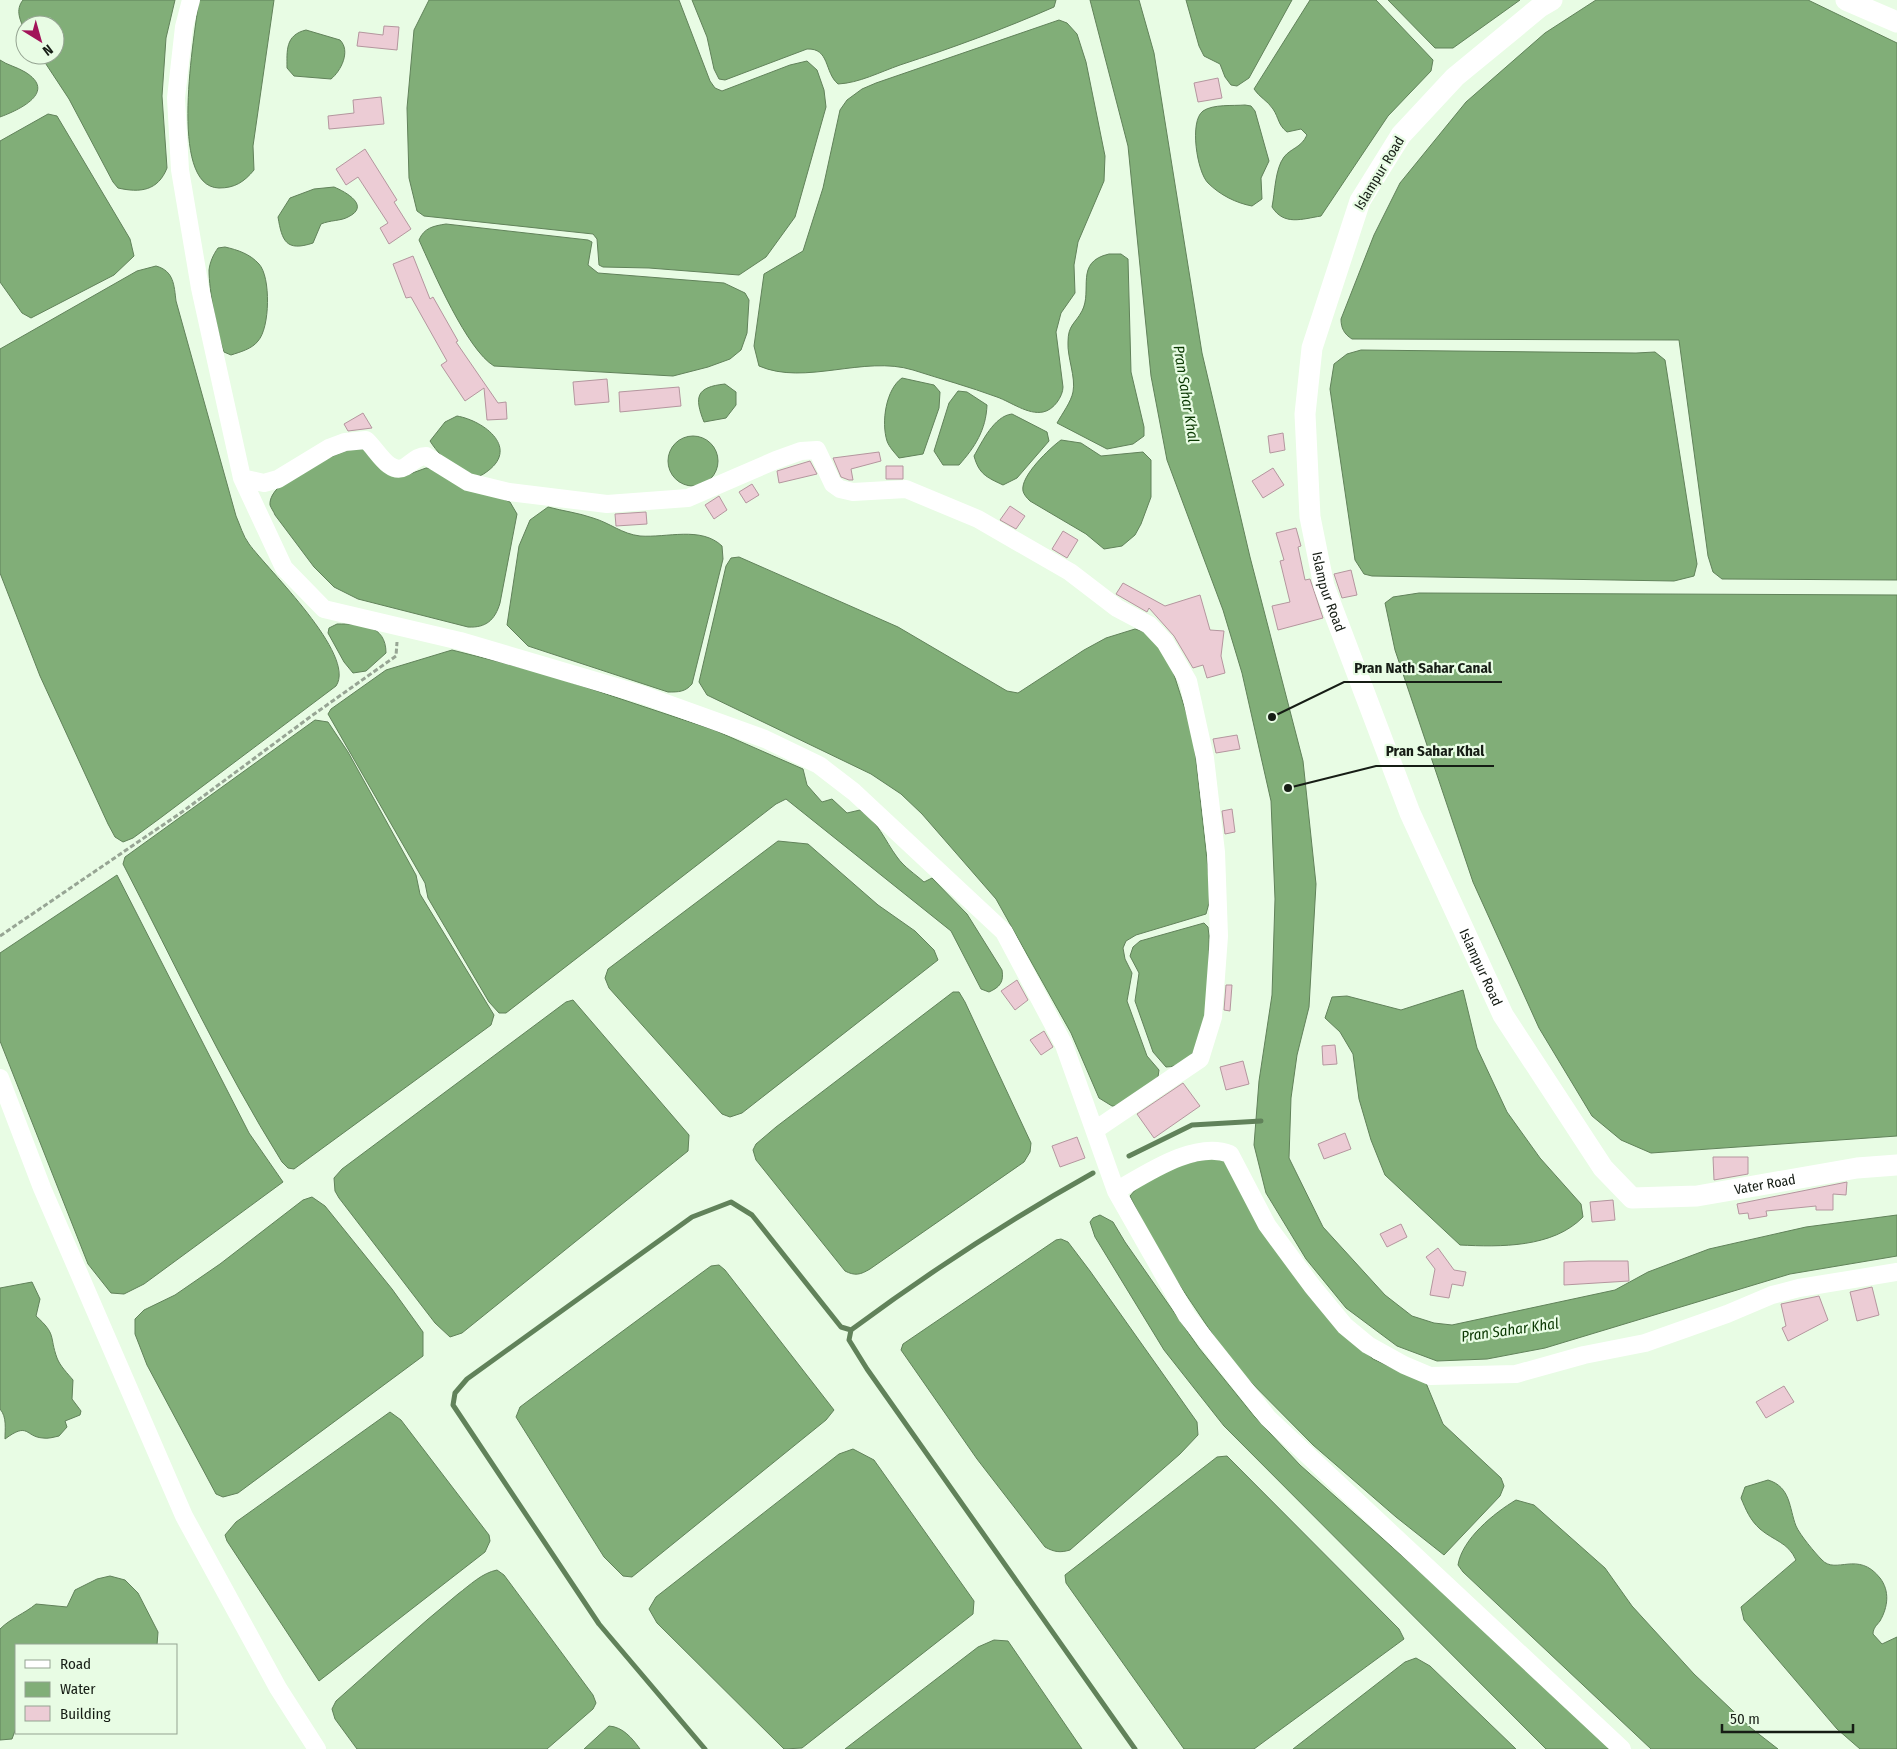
<svg xmlns="http://www.w3.org/2000/svg" width="1897" height="1749" font-family="'Fira Sans Condensed',sans-serif">
	<rect width="100%" height="100%" fill="#e8fce4"/>
	<path fill="#81ae78" stroke="#61825a" d="M23 0H175L166 38 162 96 167 168C158 191 140 193 118 188L113 182 69 99 40 55H55V25H25V31C20 20 15 10 23 0Z
		M199 0H274L253 146 254 170C244 182 235 188 219 188 167 187 195 32 199 0Z
		M429 0H679L710 81 715 88 722 91 790 65 807 61 817 70 824 90 826 107 795 217 766 257 739 275 649 268 603 267 599 265 597 239 593 234 424 216 417 211 409 178 407 108 414 30Z
		M692 0H1056L1054 7C1004 29 952 48 900 65 880 72 859 83 838 84 824 72 830 48 807 49L725 80 719 79 714 69 707 37Z
		M1090 0H1139L1154 53 1202 353 1250 557 1303 761 1316 884 1309 1007 1297 1055 1291 1098 1289 1158 1323 1227 1385 1295 1412 1316 1434 1323 1452 1325 1615 1290 1648 1272 1709 1249 1806 1227 1897 1215V1256L1790 1274 1545 1348 1487 1359 1437 1361 1397 1346 1346 1308 1306 1259 1266 1193 1254 1145 1259 1081 1272 995 1275 899 1271 801 1242 673 1223 610 1167 460 1151 376 1128 146Z
		M1186 0H1292L1249 78 1237 86 1231 85 1225 77 1220 64 1204 56 1199 46Z
		M1310 0H1376L1433 60 1431 71 1388 116 1321 216C1302 219 1284 226 1272 207 1275 192 1275 169 1284 157 1291 148 1301 148 1307 135L1301 129 1287 132C1278 125 1279 118 1273 109 1268 101 1259 97 1254 89Z
		M1388 0H1520L1453 48H1435Z
		M1596 0H1808L1897 43V580L1722 579 1713 572 1708 556 1679 340 1352 339C1344 334 1341 328 1341 319L1374 235 1400 183 1466 102 1545 33Z
		M1059 20 1067 23 1077 34 1086 62 1105 156 1104 181 1078 242 1074 265 1075 293 1061 313 1056 332 1063 387C1063 396 1054 410 1043 412 1028 415 1011 402 997 397 970 387 941 379 913 370 864 355 805 386 759 366L754 346 764 274 803 251 823 188 840 110 847 100 862 89 876 83Z
		M306 30 340 40C351 51 341 71 331 79L294 76 287 68C287 51 285 35 306 30Z
		M0 60C7 65 17 67 25 72 58 92 19 110 0 117Z
		M1245 105 1251 106 1255 111 1269 161 1261 178 1262 199 1252 206C1236 203 1220 195 1208 183 1197 172 1189 121 1203 111 1213 104 1233 106 1245 105Z
		M48 114 57 116 130 239 134 256 114 275 31 318 22 313 0 282V141Z
		M334 187C346 192 371 206 348 217 341 221 330 220 321 224L313 243C286 252 282 241 278 217L290 198 314 189Z
		M446 224 588 240 592 242 588 265 598 273 724 283 745 293 749 300 747 333 741 350 730 359 708 367 673 376 494 366C467 350 433 271 419 240 424 228 433 226 446 224Z
		M225 247C238 250 250 254 259 264 271 277 270 328 258 341 252 349 240 352 231 355L224 352C217 334 209 290 209 270 210 262 213 255 218 248Z
		M1109 254H1121L1128 259 1131 372 1144 427V436L1133 444 1107 449 1057 423C1062 414 1071 402 1073 392 1076 377 1067 357 1068 342 1068 325 1075 324 1082 311 1093 290 1074 262 1109 254Z
		M156 266C174 271 174 285 176 301L236 516C240 525 243 536 249 544 268 570 357 655 336 686L159 819 133 838 123 842 115 837 108 824 40 676 0 573V349L137 271Z
		M1361 350 1636 353 1655 352 1665 360 1697 564 1694 576 1674 581 1372 576 1364 574 1355 560 1330 389 1334 364 1347 354Z
		M902 378 934 385 940 392 939 408 923 454 899 458C895 453 889 447 887 441 881 422 886 389 902 378Z
		M725 384 736 392V405L726 418 704 422C694 397 696 387 725 384Z
		M958 391 967 392 987 405C986 430 975 447 959 465H943L934 451 949 403Z
		M1012 414 1047 432 1049 441 1017 478 1003 485C986 477 979 474 974 456 982 442 994 416 1012 414Z
		M457 416C485 421 521 449 485 473 481 476 475 478 470 476 465 475 459 469 454 466 444 459 437 452 430 441L445 422Z
		M668 461a25 25 0 1 1 50 0a25 25 0 1 1-50 0Z
		M1061 440 1081 443 1101 456 1143 452 1151 460V497L1141 524 1135 535 1122 546 1104 549 1086 534 1030 501C1027 498 1024 495 1023 491 1020 476 1050 448 1061 440Z
		M363 445 407 475 426 468H434L510 502 517 514 500 603C495 620 486 628 468 627L358 599 334 587 314 567 275 515C274 512 271 508 270 505 268 478 342 452 363 445Z
		M548 507C563 511 579 513 593 518 610 523 622 534 640 536 667 538 701 526 722 546L723 559 692 684C685 692 679 692 668 692L528 646 507 625 519 546 530 520Z
		M739 557 898 627 1007 691 1018 693 1084 650 1106 638 1135 629 1145 632 1169 659 1193 734 1210 887 1209 903 1206 914 1136 935 1126 941 1123 948 1125 959 1132 973 1127 1001 1147 1056 1159 1070 1158 1077 1120 1106H1112L1099 1098 1071 1033 996 899 922 814 901 794 871 774 707 695 699 682 726 566 731 558Z
		M1419 593 1897 595V1136L1651 1153 1621 1140 1592 1116 1539 1028 1473 882 1395 650 1385 603 1393 597Z
		M337 624C360 624 386 624 386 653L366 671 353 673 344 662 328 633 329 628Z
		M452 650 543 673 714 730 803 769 807 785 822 802 832 799 847 813 860 810C878 821 885 841 897 857 904 867 915 874 924 882L932 878 967 914 1002 970C1004 982 1000 987 989 992L981 989 951 931 786 799 776 804 506 1013H499L489 1002 428 898 425 883 328 714 331 709 386 670Z
		M315 720 328 722 348 752 416 875 420 894 494 1015 491 1025 294 1169 288 1168 282 1162C222 1066 175 964 123 864L125 857Z
		M778 841 808 844 878 905 915 931 934 950 938 960 742 1113 730 1117 722 1114 609 988 605 978 608 969Z
		M117 875 249 1133 283 1182 144 1284 124 1294 111 1293 88 1264 0 1041V953Z
		M1204 923 1208 927 1209 936C1208 970 1217 1066 1166 1067L1153 1052 1135 1001 1139 973 1130 956 1133 947 1140 941Z
		M1463 990 1477 1048 1507 1112 1540 1158 1581 1204 1583 1217C1553 1248 1500 1247 1460 1245L1385 1175 1371 1140 1359 1099 1353 1054 1340 1032 1325 1018 1332 997 1347 996 1401 1010Z
		M953 992H959L965 1002 1031 1143 1030 1152 1024 1162 870 1269C860 1275 855 1276 845 1271L756 1160 753 1150 756 1144 776 1127Z
		M573 1000 689 1135 688 1151 462 1333 450 1337 435 1323 339 1198 335 1191 334 1178 342 1169 566 1002Z
		M1223 1156 1334 1323 1373 1359 1426 1383 1443 1424 1501 1478 1504 1486 1500 1496 1444 1555 1396 1517 1313 1445 1232 1363 1158 1253 1130 1196C1153 1167 1190 1162 1223 1156Z
		M312 1197 325 1206 392 1289 423 1332V1356L238 1493 223 1497 216 1494 147 1365 135 1334V1319L144 1310 175 1295 220 1264 303 1200Z
		M1100 1215 1113 1222 1125 1242 1199 1348 1254 1416 1300 1465 1556 1693 1613 1749H1546L1224 1426 1164 1350 1095 1237 1090 1222 1093 1218Z
		M1061 1239 1068 1242 1090 1271 1197 1422 1198 1435 1180 1454 1070 1550C1060 1553 1054 1552 1045 1547L977 1459 901 1350 903 1344 1056 1240Z
		M719 1265 725 1270 834 1410 826 1420 632 1577 623 1576 604 1557 516 1417 520 1407 528 1401 700 1274 711 1266Z
		M32 1282 40 1299 36 1316C57 1335 49 1336 57 1358 60 1366 68 1374 73 1380L72 1399 81 1411 80 1415 65 1421 67 1427 59 1436C54 1437 48 1439 43 1438 25 1437 29 1421 5 1439 5 1429 7 1417 0 1409V1288Z
		M390 1412 401 1420 489 1535 490 1541 485 1552 319 1681 227 1541 225 1535 236 1522Z
		M853 1449 874 1460 974 1601 973 1614 802 1748 784 1749 657 1623 649 1609 656 1597 839 1454Z
		M1227 1456 1399 1629 1404 1639 1254 1749H1184L1066 1583 1065 1575 1217 1457Z
		M1768 1480C1791 1487 1789 1508 1796 1526 1800 1535 1815 1553 1822 1560 1836 1575 1858 1550 1880 1578 1890 1591 1888 1607 1880 1621 1877 1625 1873 1628 1873 1634L1882 1644 1897 1637V1749H1860L1837 1729 1744 1620 1741 1607 1796 1560C1788 1542 1774 1541 1760 1529 1750 1520 1746 1510 1741 1498L1745 1487Z
		M1516 1500 1534 1505 1605 1568 1632 1606 1694 1674 1751 1728 1778 1749H1651L1463 1572 1458 1565C1462 1539 1494 1513 1516 1500Z
		M497 1570 504 1575 593 1695 596 1703 593 1709 547 1749H357L335 1719 332 1709 336 1701C377 1665 416 1628 458 1594 470 1585 482 1573 497 1570Z
		M110 1576 125 1580 138 1593 158 1632 157 1645H16V1728L12 1739 0 1740V1629C11 1618 24 1614 36 1604L67 1607 75 1590 97 1579Z
		M994 1640 1008 1641 1082 1749H845L978 1647Z
		M1416 1658 1430 1666 1516 1749H1293L1405 1662Z
		M609 1726C623 1727 632 1738 640 1749H584Z"/>
	<g fill="none" stroke-linecap="round" stroke-linejoin="round">
		<path stroke="#61825a" stroke-width="5" d="M1129 1156 1192 1125 1261 1121
			M851 1330 849 1340 867 1369 1135 1749
			M705 1749 599 1624 453 1405 455 1393 467 1379 692 1217 731 1202 752 1215 841 1327 851 1330C928 1273 1009 1220 1093 1173"/>
	</g>
	<path fill="#ecccd5" stroke="#b4969e" d="M384 26 399 27 397 50 357 46 359 32 383 35Z
		M1218 78 1222 98 1198 102 1194 83Z
		M381 97 384 124 329 129 328 116 354 113 353 100Z
		M365 149 397 200 394 202 411 229 389 244 380 228 388 223 358 177 346 185 336 169Z
		M413 256 430 299 433 297 458 341 456 342 498 403 506 402 507 419 487 420 484 388 465 401 441 365 447 361 411 297 406 298 393 264Z
		M607 379 609 402 575 405 573 382Z
		M679 387 681 406 620 412 619 392Z
		M363 413 372 428 348 431 344 424Z
		M1283 433 1285 450 1270 453 1268 436Z
		M879 452 881 461 851 469 853 480H849L841 477 833 458Z
		M810 461 817 474 779 483 777 471Z
		M886 466H903V479H886Z
		M1273 468 1284 485 1263 498 1252 481Z
		M752 484 759 495 746 503 739 492Z
		M719 496 727 510 714 519 705 505Z
		M1010 506 1025 516 1016 529 1000 520Z
		M646 512 647 524 616 526 615 514Z
		M1296 528 1301 546 1298 547 1305 580 1310 579 1323 618 1278 630 1272 606 1290 602 1280 561 1284 560 1276 533Z
		M1063 531 1078 540 1067 558 1052 549Z
		M1351 570 1357 595 1342 598 1334 574Z
		M1123 583 1165 606 1200 595 1210 630 1224 631 1221 656 1225 673 1207 678 1203 665 1193 668 1174 636 1149 608 1147 612 1116 594Z
		M1237 735 1240 749 1216 753 1213 739Z
		M1232 809 1235 832 1225 834 1222 811Z
		M1017 980 1028 1000 1015 1010 1001 991Z
		M1226 985H1232L1230 1011 1224 1010Z
		M1044 1031 1053 1047 1041 1055 1030 1040Z
		M1335 1045 1337 1064 1323 1065 1322 1046Z
		M1243 1061 1249 1084 1226 1090 1220 1067Z
		M1183 1083 1200 1106 1154 1138 1137 1114Z
		M1345 1133 1351 1149 1324 1159 1318 1144Z
		M1077 1137 1085 1158 1060 1167 1052 1146Z
		M1713 1157H1748V1174L1714 1180Z
		M1847 1182 1846 1195 1833 1194V1210H1816V1206L1766 1211 1767 1216 1749 1219 1748 1213 1739 1214 1737 1204Z
		M1613 1200 1615 1220 1592 1222 1590 1202Z
		M1401 1224 1407 1237 1387 1247 1380 1234Z
		M1438 1248 1454 1270 1466 1272 1463 1286 1452 1284 1449 1298 1430 1295 1435 1269 1426 1257Z
		M1589 1261H1628L1629 1281 1564 1285V1262Z
		M1872 1287 1879 1315 1857 1321 1850 1292Z
		M1819 1296 1828 1320 1788 1341 1782 1328 1786 1326 1781 1304Z
		M1784 1386 1794 1402 1766 1418 1756 1402Z"/>
	<g fill="none" stroke-linecap="round" stroke-linejoin="round">
		<path stroke="#97a594" stroke-width="3" stroke-dasharray="5 2.5" stroke-linecap="butt" d="M0 936 182 812 310 717 396 656 397 642"/>
		<path stroke="#fff" stroke-width="18" d="M191 0 184 27 176 98 180 170 200 288 242 478 284 568 324 609 460 641 643 695 765 739 819 765 854 792 1004 932 1064 1045 1116 1191 1187 1316 1268 1418 1622 1749
			M242 478 264 483 278 479 329 448 345 442 366 440C376 448 389 476 405 467 412 463 417 456 426 456L468 482 509 492 607 504 688 498 776 460 801 451 817 450 833 484 840 489 853 492 906 489 978 519 1070 572 1117 608 1149 625 1165 642 1188 681 1205 758 1216 852 1219 936 1213 1017 1200 1059 1095 1130
			M0 1078 42 1188 184 1516 278 1688 317 1749
			M1116 1191C1146 1174 1195 1140 1230 1154L1267 1225 1312 1286 1345 1326 1368 1345 1404 1365 1430 1376 1516 1374 1584 1355 1645 1343 1727 1314 1772 1295 1799 1288 1897 1272"/>
		<g stroke="#fff" stroke-width="21">
			<path id="s1" d="M1552 0 1540 7 1455 77 1401 135 1360 201 1312 348 1305 414 1310 517 1324 586 1410 813 1503 1015 1603 1168 1632 1198 1697 1196 1857 1168 1897 1165"/>
			<path d="M1846 0 1897 22"/>
		</g>
	</g>
	<g text-anchor="middle" stroke-width="4.5" stroke-linejoin="round" paint-order="stroke">
		<g font-size="14" fill="#161d15" stroke="#e8fce4">
			<text transform="translate(1379 173) rotate(-59)" y="5">Islampur Road</text>
			<text dy="5" stroke="none"><textPath href="#s1" startOffset="682">Islampur Road</textPath></text>
			<text dy="5" stroke="none"><textPath href="#s1" startOffset="1088">Islampur Road</textPath></text>
			<text dy="5" stroke="none"><textPath href="#s1" startOffset="1499">Vater Road</textPath></text>
		</g>
		<g font-size="15" font-style="italic" fill="#093700" stroke="#e8fce4">
			<text transform="translate(1186 394) rotate(81)" y="5">Pran Sahar Khal</text>
			<text transform="translate(1510 1330) rotate(-8)" y="5">Pran Sahar Khal</text>
		</g>
	</g>
	<path fill="none" stroke="#161d15" stroke-width="2" d="M1272 717L1344 682H1502M1288 788L1376 766H1494"/>
	<g fill="#161d15" stroke="#e8fce4" stroke-width="2">
		<circle cx="1272" cy="717" r="5"/>
		<circle cx="1288" cy="788" r="5"/>
	</g>
	<g font-size="15" text-anchor="middle" font-weight="bold" fill="#161d15" stroke="#e8fce4" stroke-width="4.5" stroke-linejoin="round" paint-order="stroke">
		<text x="1423" y="673">Pran Nath Sahar Canal</text>
		<text x="1435" y="756">Pran Sahar Khal</text>
	</g>
	<rect x="15" y="1644" width="162" height="90" fill="#e8fce4" stroke="#94a391"/>
	<rect x="25" y="1660" width="25" height="8" fill="#ffffff" stroke="#94a391"/>
	<text x="60" y="1669" font-size="15" fill="#161d15">Road</text>
	<rect x="25" y="1682" width="25" height="15" fill="#81ae78" stroke="#94a391"/>
	<text x="60" y="1694" font-size="15" fill="#161d15">Water</text>
	<rect x="25" y="1706" width="25" height="15" fill="#ecccd5" stroke="#94a391"/>
	<text x="60" y="1719" font-size="15" fill="#161d15">Building</text>
	<g transform="translate(40 40) rotate(143)"><circle r="24" fill="#e8fce4" stroke="#94a391"/>
	<path d="M0-4L9 19L0 12L-9 19Z" fill="#a21459"/>
	<text y="-8" font-size="14" font-weight="bold" text-anchor="middle" fill="#161d15">N</text>
	</g>
	<path d="M1722 1724v8h131v-8" fill="none" stroke="#161d15" stroke-width="2.5"/>
	<text x="1730" y="1724" font-size="15" fill="#161d15" stroke="#e8fce4" stroke-width="4" paint-order="stroke">50 m</text>
</svg>
